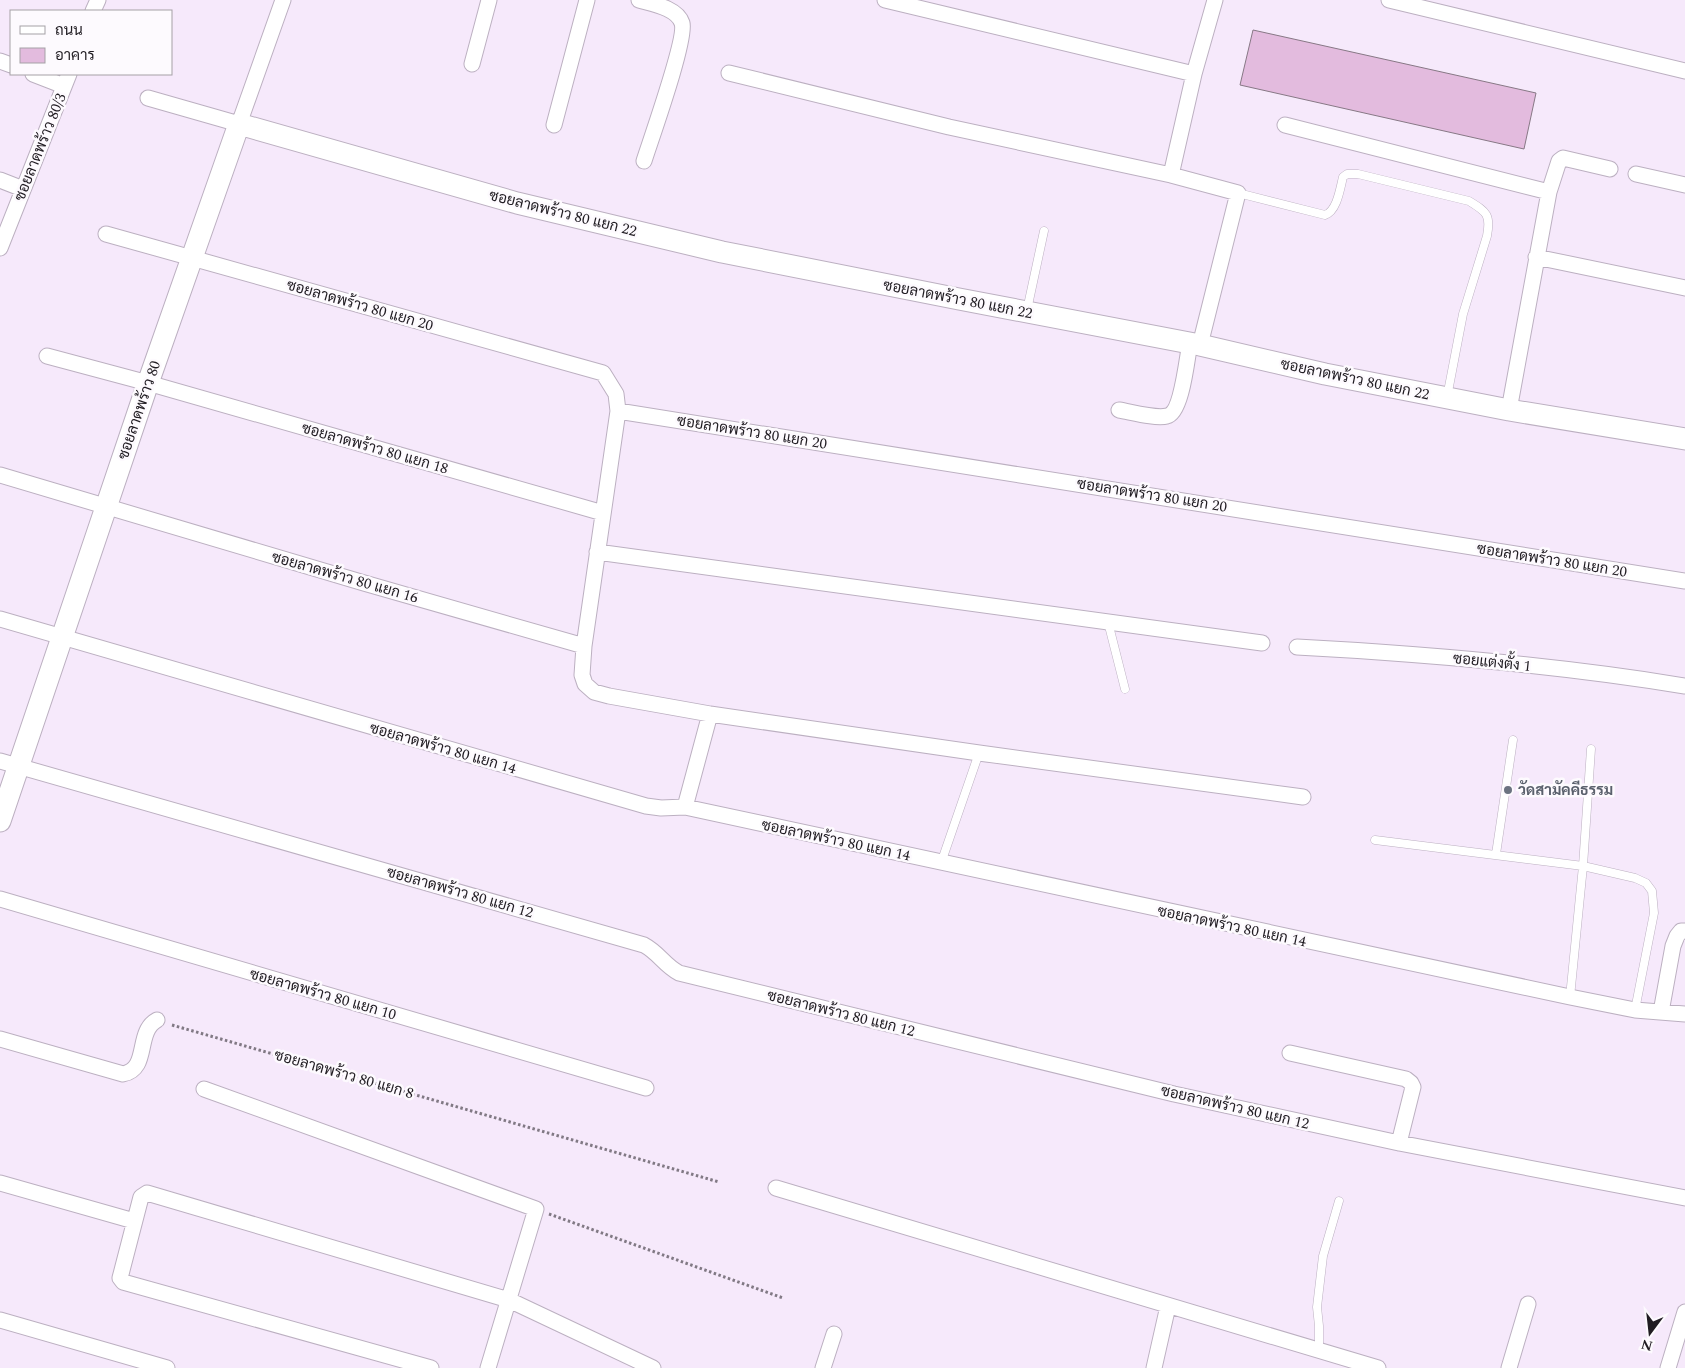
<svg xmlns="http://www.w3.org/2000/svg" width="1685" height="1368" font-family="Spectral,Sarabun,serif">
	<rect width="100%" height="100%" fill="#f6e9fb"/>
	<path fill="#e3bbde" stroke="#877885" d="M1253 30 1536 93 1524 149 1240 85Z"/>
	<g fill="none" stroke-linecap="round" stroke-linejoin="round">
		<g stroke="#bcb0c1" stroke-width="9">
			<path id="lane" d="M1238 193 1325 215C1337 211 1340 189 1343 177L1347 174H1358L1469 201C1487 212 1491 215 1487 236L1463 314 1447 397
				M1027 310 1044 231
				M1108 622 1125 689
				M1375 840 1583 866 1635 878 1646 883 1652 891 1654 913 1635 1010
				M1496 854 1513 740
				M941 863 979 753
				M1570 997 1583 866 1591 749
				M1319 1351V1326L1317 1307 1323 1256 1339 1201"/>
		</g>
		<g stroke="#bcb0c1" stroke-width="17">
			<path id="street" d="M639 0C653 4 677 8 682 23 687 38 651 139 644 161
				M885 0 1194 74
				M1389 0 1685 71
				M93 11 98 0
				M0 61 11 65
				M472 64 489 0
				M729 73 949 127 1171 175 1238 193 1200 345
				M33 74 64 86
				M148 98 239 124 283 0
				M554 125 587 0
				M1285 125 1549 192
				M1636 174 1685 185
				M1171 175 1194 74 1215 0
				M0 180 23 189
				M106 234 603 373 616 394 618 411 584 646 582 675 585 684 594 692 609 696 710 714 979 753 1303 797
				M0 248 69 74
				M1536 257 1685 288
				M47 356 148 383 603 513
				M1119 410C1131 412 1156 419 1167 416 1182 413 1187 357 1190 343
				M1509 410 1549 192 1559 161 1563 158 1610 169
				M618 411 1685 581
				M0 475 364 583 584 646
				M597 552 1262 643
				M0 619 646 806 661 808 685 807 1570 997 1635 1010 1685 1014
				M1297 647C1427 654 1557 665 1685 686
				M0 761 644 945C659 953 664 965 679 973L1174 1094 1399 1143 1685 1198
				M685 807 710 714
				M0 899 646 1088
				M1661 1012 1673 946 1677 936 1681 931H1685
				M0 1039 123 1074C150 1069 135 1032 157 1020
				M1290 1053 1406 1079 1411 1083 1413 1087 1399 1143
				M204 1089 536 1209 488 1368
				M0 1183 134 1221
				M776 1188 1378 1368
				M0 1320 167 1368
				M431 1368 123 1282 120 1278 141 1197 147 1193 509 1300 653 1368
				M823 1368 834 1334
				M1154 1368 1168 1306
				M1509 1368 1528 1304
				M1668 1368 1685 1312"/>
		</g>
		<g stroke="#bcb0c1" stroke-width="23">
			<path id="secondary" d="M0 821 148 383 239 124 517 203 722 252 959 299 1200 345 1325 374 1509 410 1685 439"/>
		</g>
		<path stroke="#817984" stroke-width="3" stroke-dasharray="2.5 2.5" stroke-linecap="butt" d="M172 1025 719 1182
			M549 1214 783 1298"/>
		<use href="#lane" stroke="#fff" stroke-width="8"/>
		<use href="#street" stroke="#fff" stroke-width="15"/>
		<use href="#secondary" stroke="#fff" stroke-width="21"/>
	</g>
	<circle fill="#6b7280" stroke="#fdfafe" stroke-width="2" cx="1508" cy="790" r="5"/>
	<g text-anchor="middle" stroke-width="5" stroke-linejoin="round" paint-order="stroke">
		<g font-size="15" fill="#201c22" stroke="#fdfafe">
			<text transform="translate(40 147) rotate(-68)" y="5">ซอยลาดพร้าว 80/3</text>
			<text transform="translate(563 213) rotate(14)" y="5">ซอยลาดพร้าว 80 แยก 22</text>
			<text transform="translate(958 299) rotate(11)" y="5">ซอยลาดพร้าว 80 แยก 22</text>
			<text transform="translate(360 305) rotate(16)" y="5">ซอยลาดพร้าว 80 แยก 20</text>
			<text transform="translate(1355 379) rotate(12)" y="5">ซอยลาดพร้าว 80 แยก 22</text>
			<text transform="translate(139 410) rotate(-71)" y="5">ซอยลาดพร้าว 80</text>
			<text transform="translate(752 432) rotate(9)" y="5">ซอยลาดพร้าว 80 แยก 20</text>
			<text transform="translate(375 448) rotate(16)" y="5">ซอยลาดพร้าว 80 แยก 18</text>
			<text transform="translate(1152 495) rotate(9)" y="5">ซอยลาดพร้าว 80 แยก 20</text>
			<text transform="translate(1552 560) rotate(9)" y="5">ซอยลาดพร้าว 80 แยก 20</text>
			<text transform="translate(345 577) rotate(16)" y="5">ซอยลาดพร้าว 80 แยก 16</text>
			<text transform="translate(1492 662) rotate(6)" y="5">ซอยแต่งตั้ง 1</text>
			<text transform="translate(443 748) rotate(16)" y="5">ซอยลาดพร้าว 80 แยก 14</text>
			<text transform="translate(836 840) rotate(12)" y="5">ซอยลาดพร้าว 80 แยก 14</text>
			<text transform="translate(460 892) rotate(16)" y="5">ซอยลาดพร้าว 80 แยก 12</text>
			<text transform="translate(1232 926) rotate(12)" y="5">ซอยลาดพร้าว 80 แยก 14</text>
			<text transform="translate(323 994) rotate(16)" y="5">ซอยลาดพร้าว 80 แยก 10</text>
			<text transform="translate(841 1013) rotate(14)" y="5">ซอยลาดพร้าว 80 แยก 12</text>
			<text transform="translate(344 1074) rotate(16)" y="5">ซอยลาดพร้าว 80 แยก 8</text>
			<text transform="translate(1235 1107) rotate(13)" y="5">ซอยลาดพร้าว 80 แยก 12</text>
		</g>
		<g font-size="15" font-weight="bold" fill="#5b616d" stroke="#fdfafe" text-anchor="start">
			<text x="1518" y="795">วัดสามัคคีธรรม</text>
		</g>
	</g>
	<rect x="10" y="10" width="162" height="65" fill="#fdfafe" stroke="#a5a1a6"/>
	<rect x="20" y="26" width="25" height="8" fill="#ffffff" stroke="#a5a1a6"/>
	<text x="55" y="35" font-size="15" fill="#201c22">ถนน</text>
	<rect x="20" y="48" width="25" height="15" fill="#e3bbde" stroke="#a5a1a6"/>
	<text x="55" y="60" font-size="15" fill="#201c22">อาคาร</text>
	<g transform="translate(1650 1333) rotate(195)" stroke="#fdfafe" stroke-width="4" paint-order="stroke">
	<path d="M0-4L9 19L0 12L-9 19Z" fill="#201c22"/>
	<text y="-8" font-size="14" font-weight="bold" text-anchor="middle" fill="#201c22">N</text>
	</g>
</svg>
